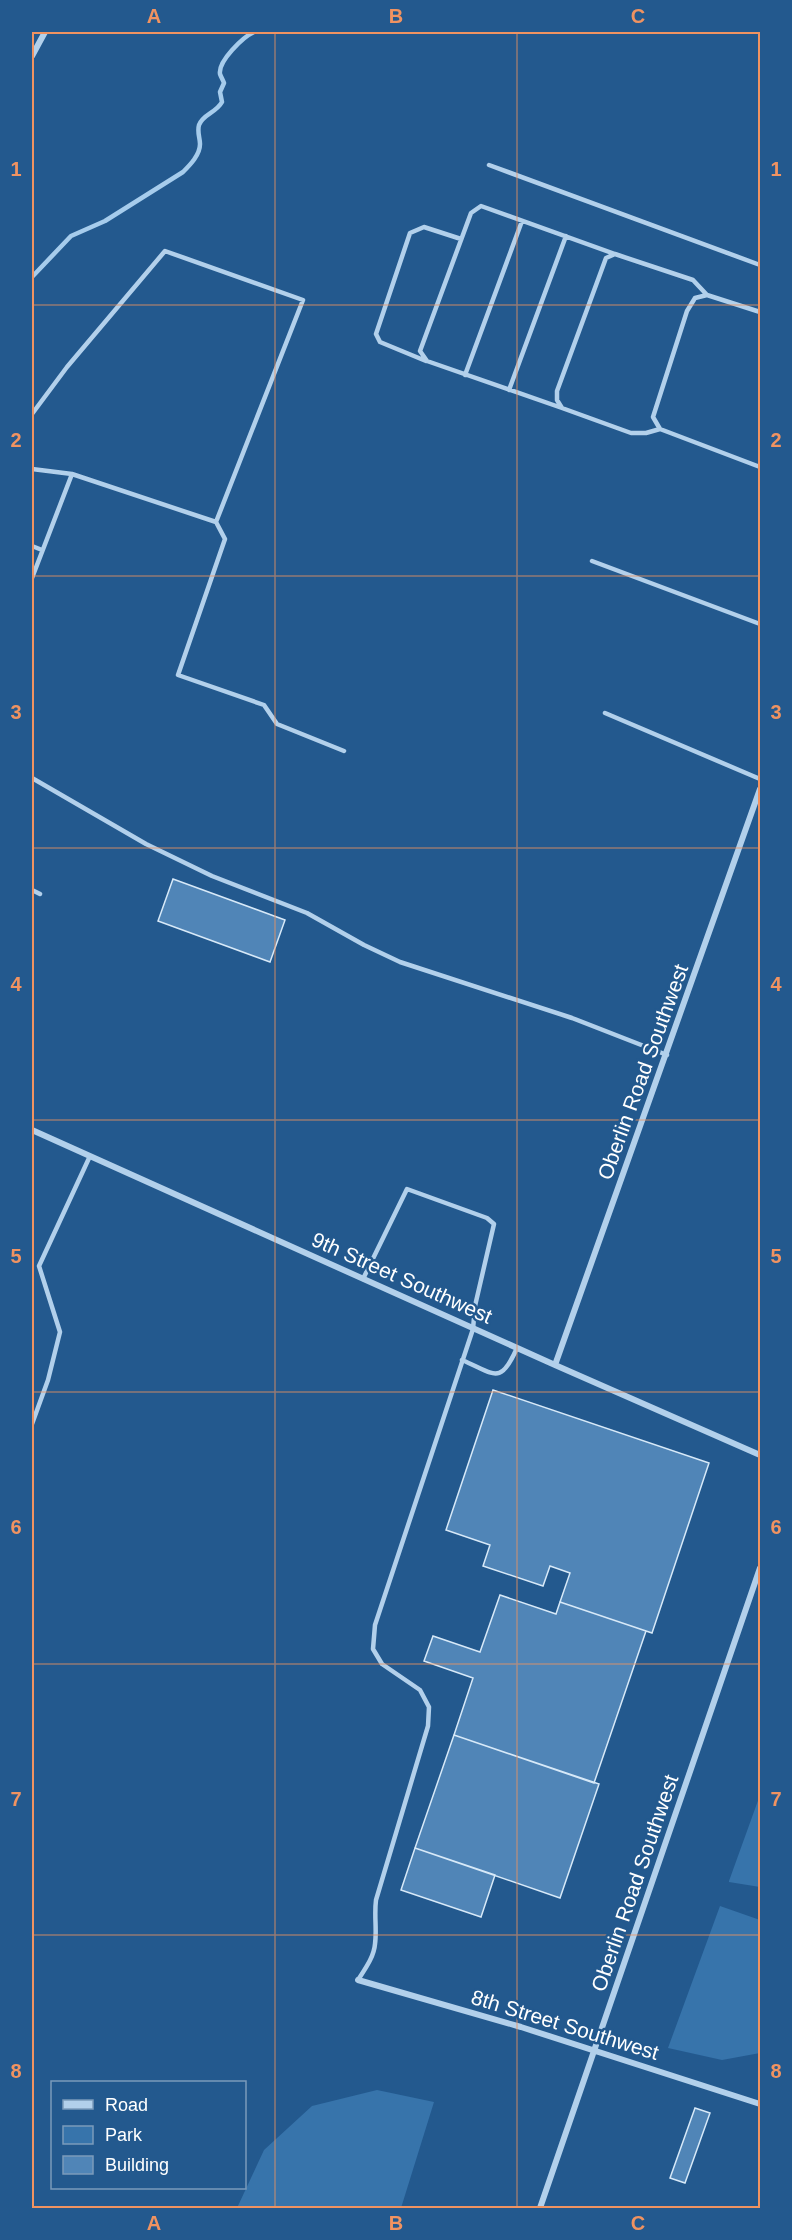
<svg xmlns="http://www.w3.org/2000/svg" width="792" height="2240" font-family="Helvetica,sans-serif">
	<rect width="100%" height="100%" fill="#23598e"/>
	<path fill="#3774ab" d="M760 1795V1887L729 1882V1881Z
		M720 1906 760 1920V2053L722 2060 668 2048Z
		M377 2090 434 2102 401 2208H237L264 2150 312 2106Z"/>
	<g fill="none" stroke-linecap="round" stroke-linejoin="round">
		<path stroke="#a6ccec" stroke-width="4.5" d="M32 277 71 236 105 221 183 172C190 165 200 155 200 144 200 138 197 132 199 125 203 114 216 113 222 102L220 92 224 83C223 80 221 77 220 74 218 61 243 37 254 32"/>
	</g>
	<path fill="#5085b7" stroke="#d7e9f8" stroke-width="1.5" d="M173 879 285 920 270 962 158 921Z
		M493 1390 709 1463 652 1633 560 1602 570 1573 550 1566 543 1586 483 1566 490 1545 446 1530Z
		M500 1595 556 1614 560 1602 646 1631 594 1783 454 1735 473 1678 424 1661 433 1636 480 1652Z
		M454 1735 599 1784 560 1898 415 1848Z
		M415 1848 495 1875 481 1917 401 1890Z
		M695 2108 710 2113 685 2183 670 2178Z"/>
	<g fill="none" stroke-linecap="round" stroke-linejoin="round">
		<path stroke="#b2d0eb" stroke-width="4.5" d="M489 165 760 265
			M707 295 695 298 687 311 653 417 660 429 760 467
			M426 361 380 342 376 334 410 233 424 227 461 239
			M465 375 522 221
			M509 390 566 236
			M562 408 427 361 420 351 471 213 481 206 615 254
			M32 414 67 367 165 251 303 300 216 522 225 539 178 675 264 705 277 724 344 751
			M660 429 646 433H631L562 408 557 400V391L606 258 615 254 693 280 707 295 760 312
			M32 469 72 474 32 578
			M72 474 216 522
			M32 546 42 550
			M592 561 760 624
			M605 713 760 779
			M32 778 146 844 212 876 307 913 364 945 400 962 572 1018 667 1055
			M32 890 40 894
			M462 1360C495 1374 500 1386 517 1348
			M32 1424 48 1380 60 1332 39 1266 90 1156
			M358 1980C365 1969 374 1957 375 1944 377 1930 374 1915 376 1900L428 1726 429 1707 420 1690 382 1664 373 1649 375 1625 473 1329 475 1306 494 1224 487 1218 407 1189 363 1279"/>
		<path stroke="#b2d0eb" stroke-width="6" d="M32 56 45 32
			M32 1130 555 1365 760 1455
			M555 1365 760 789
			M358 1980 521 2027 760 2104
			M540 2208 760 1568"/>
	</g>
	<path fill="none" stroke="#f09361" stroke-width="1.5" stroke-opacity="0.55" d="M275 32V2208M517 32V2208M32 305H760M32 576H760M32 848H760M32 1120H760M32 1392H760M32 1664H760M32 1935H760"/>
	<g text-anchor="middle" stroke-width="5" stroke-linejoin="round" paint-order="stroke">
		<g font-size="21" fill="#fff" stroke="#23598e">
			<text transform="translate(643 1072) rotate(-70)" y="7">Oberlin Road Southwest</text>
			<text transform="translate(402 1278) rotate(24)" y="7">9th Street Southwest</text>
			<text transform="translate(635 1883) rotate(-71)" y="7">Oberlin Road Southwest</text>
			<text transform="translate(565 2025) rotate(17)" y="7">8th Street Southwest</text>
		</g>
	</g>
	<rect width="792" height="2240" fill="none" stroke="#23598e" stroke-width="66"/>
	<rect x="51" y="2081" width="195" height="108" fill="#23598e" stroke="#7b9bbb" stroke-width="1.5"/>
	<rect x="63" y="2100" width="30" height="9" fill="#b2d0eb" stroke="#7b9bbb" stroke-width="1.5"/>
	<text x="105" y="2111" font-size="18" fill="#ffffff">Road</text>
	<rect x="63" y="2126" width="30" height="18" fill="#3774ab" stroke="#7b9bbb" stroke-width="1.5"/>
	<text x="105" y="2141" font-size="18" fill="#ffffff">Park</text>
	<rect x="63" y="2156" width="30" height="18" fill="#5085b7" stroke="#7b9bbb" stroke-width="1.5"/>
	<text x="105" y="2171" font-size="18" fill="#ffffff">Building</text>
	<rect x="33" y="33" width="726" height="2174" fill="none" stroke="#f09361" stroke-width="2"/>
	<g font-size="20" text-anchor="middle" font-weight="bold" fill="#f09361">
		<text x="154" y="23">A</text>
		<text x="396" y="23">B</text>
		<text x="638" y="23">C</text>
		<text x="16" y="176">1</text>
		<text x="776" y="176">1</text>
		<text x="16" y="447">2</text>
		<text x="776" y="447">2</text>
		<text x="16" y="719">3</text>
		<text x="776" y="719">3</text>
		<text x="16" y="991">4</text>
		<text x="776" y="991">4</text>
		<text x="16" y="1263">5</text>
		<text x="776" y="1263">5</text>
		<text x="16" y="1534">6</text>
		<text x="776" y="1534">6</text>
		<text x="16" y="1806">7</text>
		<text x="776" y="1806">7</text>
		<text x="16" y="2078">8</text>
		<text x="776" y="2078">8</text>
		<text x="154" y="2230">A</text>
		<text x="396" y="2230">B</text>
		<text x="638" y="2230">C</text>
	</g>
</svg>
